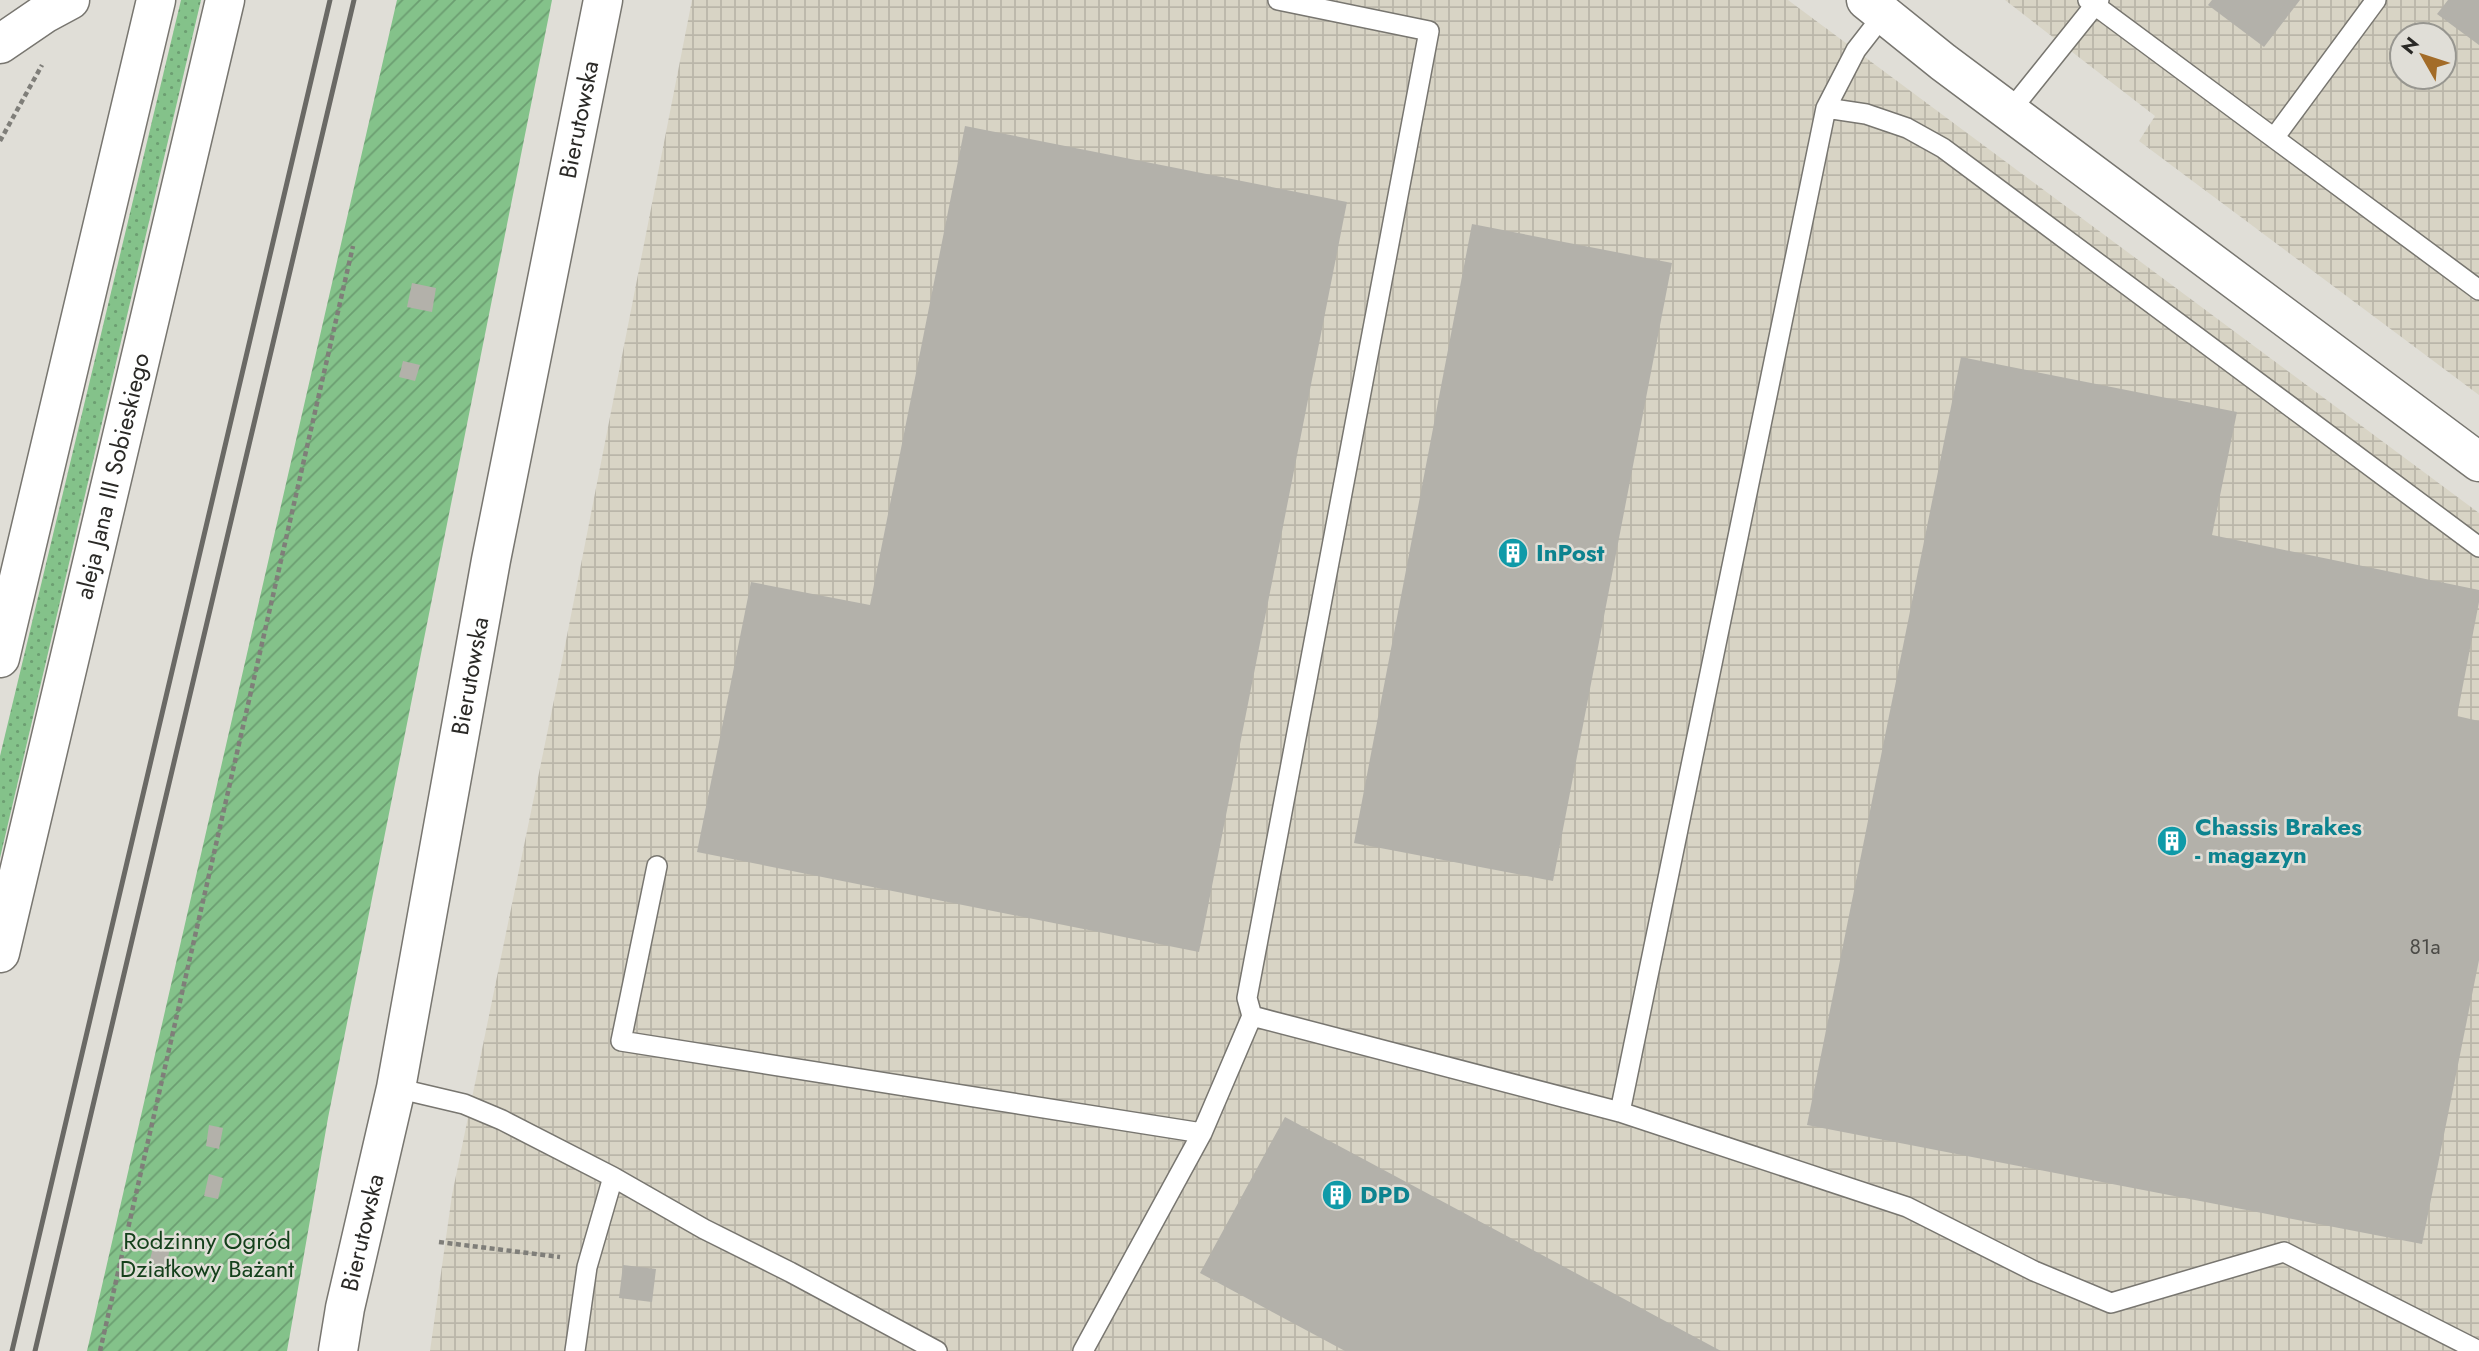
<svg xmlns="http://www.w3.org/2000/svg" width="2479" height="1351" font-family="Jost,sans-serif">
	<defs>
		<pattern id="industrial-grid" width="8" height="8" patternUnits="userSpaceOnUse" patternTransform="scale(1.75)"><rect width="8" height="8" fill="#d8d4c5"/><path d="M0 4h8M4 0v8" fill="none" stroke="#bab6a9"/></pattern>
		<pattern id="grass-dots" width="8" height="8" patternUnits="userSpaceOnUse" patternTransform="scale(1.75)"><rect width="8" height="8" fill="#84c28a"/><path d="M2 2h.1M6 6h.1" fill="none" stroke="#6c9e71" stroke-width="1.8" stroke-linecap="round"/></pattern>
		<pattern id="garden-furrows" width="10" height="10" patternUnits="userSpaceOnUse" patternTransform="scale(1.75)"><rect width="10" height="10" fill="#84c28a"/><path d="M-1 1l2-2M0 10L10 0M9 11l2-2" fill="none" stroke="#6c9e71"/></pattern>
	</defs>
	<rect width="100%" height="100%" fill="#e0ded7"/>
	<path fill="url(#industrial-grid)" fill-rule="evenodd" d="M692 0H1788L2479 513V1351H430L452 1195 561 666Z
		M2005 0H2479V395L2139 141 2155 116ZM2402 35H2444V77H2402Z"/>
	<path fill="url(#grass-dots)" d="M181 0H201L0 858V756Z"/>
	<path fill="url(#garden-furrows)" d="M397 0H552L328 1118 287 1351H87Z"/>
	<path fill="#b3b1aa" d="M2212 0H2300L2264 47 2208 5Z
		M2448 0H2479V45L2437 14Z
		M965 126 1347 202 1199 952 697 852 751 582 870 605Z
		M1472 224 1672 263 1553 881 1354 843Z
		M412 283 436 288 432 312 407 307Z
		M1961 357 2237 412 2212 535 2479 590V602L2457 716 2479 721V960L2422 1244 1807 1125Z
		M403 361 420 365 415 381 399 377Z
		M1285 1117 1721 1351H1345L1200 1273Z
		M209 1125 223 1128 219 1149 206 1146Z
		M209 1174 223 1178 218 1199 204 1196Z
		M154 1244 170 1248 166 1267 149 1263Z
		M623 1265 656 1269 652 1302 619 1298Z"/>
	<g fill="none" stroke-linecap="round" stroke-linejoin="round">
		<g stroke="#787670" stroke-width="22">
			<path id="service" d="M2088 0 2274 138
				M2376 0 2274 138 2479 290
				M1826 108 1856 50 1884 14
				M2010 111 2099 0
				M2479 547 1943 148 1907 128 1866 114 1826 108 1620 1112 1907 1207 2034 1271 2111 1303 2284 1252 2479 1351
				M657 866 621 1041 1202 1133
				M1252 1016 1247 998 1429 31 1278 0
				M396 1088 464 1104 502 1120 613 1177 704 1229 790 1272 937 1351
				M575 1351 587 1267 613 1177
				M1083 1351 1202 1133 1252 1016 1620 1112"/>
		</g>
		<g stroke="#787670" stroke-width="41">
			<path id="minor" d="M0 44 44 14 70 0"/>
		</g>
		<g stroke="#787670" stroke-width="41">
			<g id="tertiary">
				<path d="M1866 0 1943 62 2479 462"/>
				<path id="s1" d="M338 1351 345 1308 396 1088 491 560 603 0"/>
			</g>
		</g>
		<g stroke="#787670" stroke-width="41">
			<g id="secondary">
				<path d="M0 658 156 0"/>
				<path id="s2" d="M0 953 225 0"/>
			</g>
		</g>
		<path stroke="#7f7e79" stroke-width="4.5" stroke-dasharray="5 3.5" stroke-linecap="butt" d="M0 141 42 65
			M439 1242 560 1257
			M100 1351 353 246"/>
		<use href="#service" stroke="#fff" stroke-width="19"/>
		<use href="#minor" stroke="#fff" stroke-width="38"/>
		<use href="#tertiary" stroke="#fff" stroke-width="38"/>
		<use href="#secondary" stroke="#fff" stroke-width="38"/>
		<path stroke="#6a6965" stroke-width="5" d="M12 1351 330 0
			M35 1351 354 0"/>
	</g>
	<defs>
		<g id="building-disc" transform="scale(1.575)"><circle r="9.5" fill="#0f9aa8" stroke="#e0ded7"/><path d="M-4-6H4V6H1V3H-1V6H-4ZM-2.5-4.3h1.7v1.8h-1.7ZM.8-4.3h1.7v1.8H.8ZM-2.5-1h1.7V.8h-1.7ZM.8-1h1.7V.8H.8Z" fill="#fff"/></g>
	</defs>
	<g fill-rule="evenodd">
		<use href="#building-disc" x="1513" y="553"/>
		<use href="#building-disc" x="2172" y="841"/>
		<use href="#building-disc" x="1337" y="1195"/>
	</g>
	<g text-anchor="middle" stroke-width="5" stroke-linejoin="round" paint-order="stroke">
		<g font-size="21" fill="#4c4b47">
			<text x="2425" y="954">81a</text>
		</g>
		<g font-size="24" fill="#2a2926" stroke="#e0ded7">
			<text dy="8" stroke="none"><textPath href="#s1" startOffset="1255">Bierutowska</textPath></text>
			<text dy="8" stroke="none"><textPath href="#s2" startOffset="490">aleja Jana III Sobieskiego</textPath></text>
			<text dy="8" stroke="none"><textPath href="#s1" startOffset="688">Bierutowska</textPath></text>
			<text dy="8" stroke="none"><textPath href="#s1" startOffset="121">Bierutowska</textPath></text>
		</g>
		<g font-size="24" font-weight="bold" fill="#0d838f" stroke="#e0ded7" text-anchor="start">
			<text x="1536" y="561">InPost</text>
			<text x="2195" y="835">Chassis Brakes<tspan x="2195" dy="28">- magazyn</tspan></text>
			<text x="1360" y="1203">DPD</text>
		</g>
		<g font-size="24" fill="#14401b" stroke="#e0ded7">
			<text x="207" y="1249">Rodzinny Ogród<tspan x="207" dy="28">Działkowy Bażant</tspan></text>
		</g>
	</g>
	<g transform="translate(2423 56) rotate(309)"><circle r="33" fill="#e0ded7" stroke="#979690" stroke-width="2"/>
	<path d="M0-5L12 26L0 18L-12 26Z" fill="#a36c28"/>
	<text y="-10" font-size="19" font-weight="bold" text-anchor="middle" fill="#2a2926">N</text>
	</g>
</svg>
